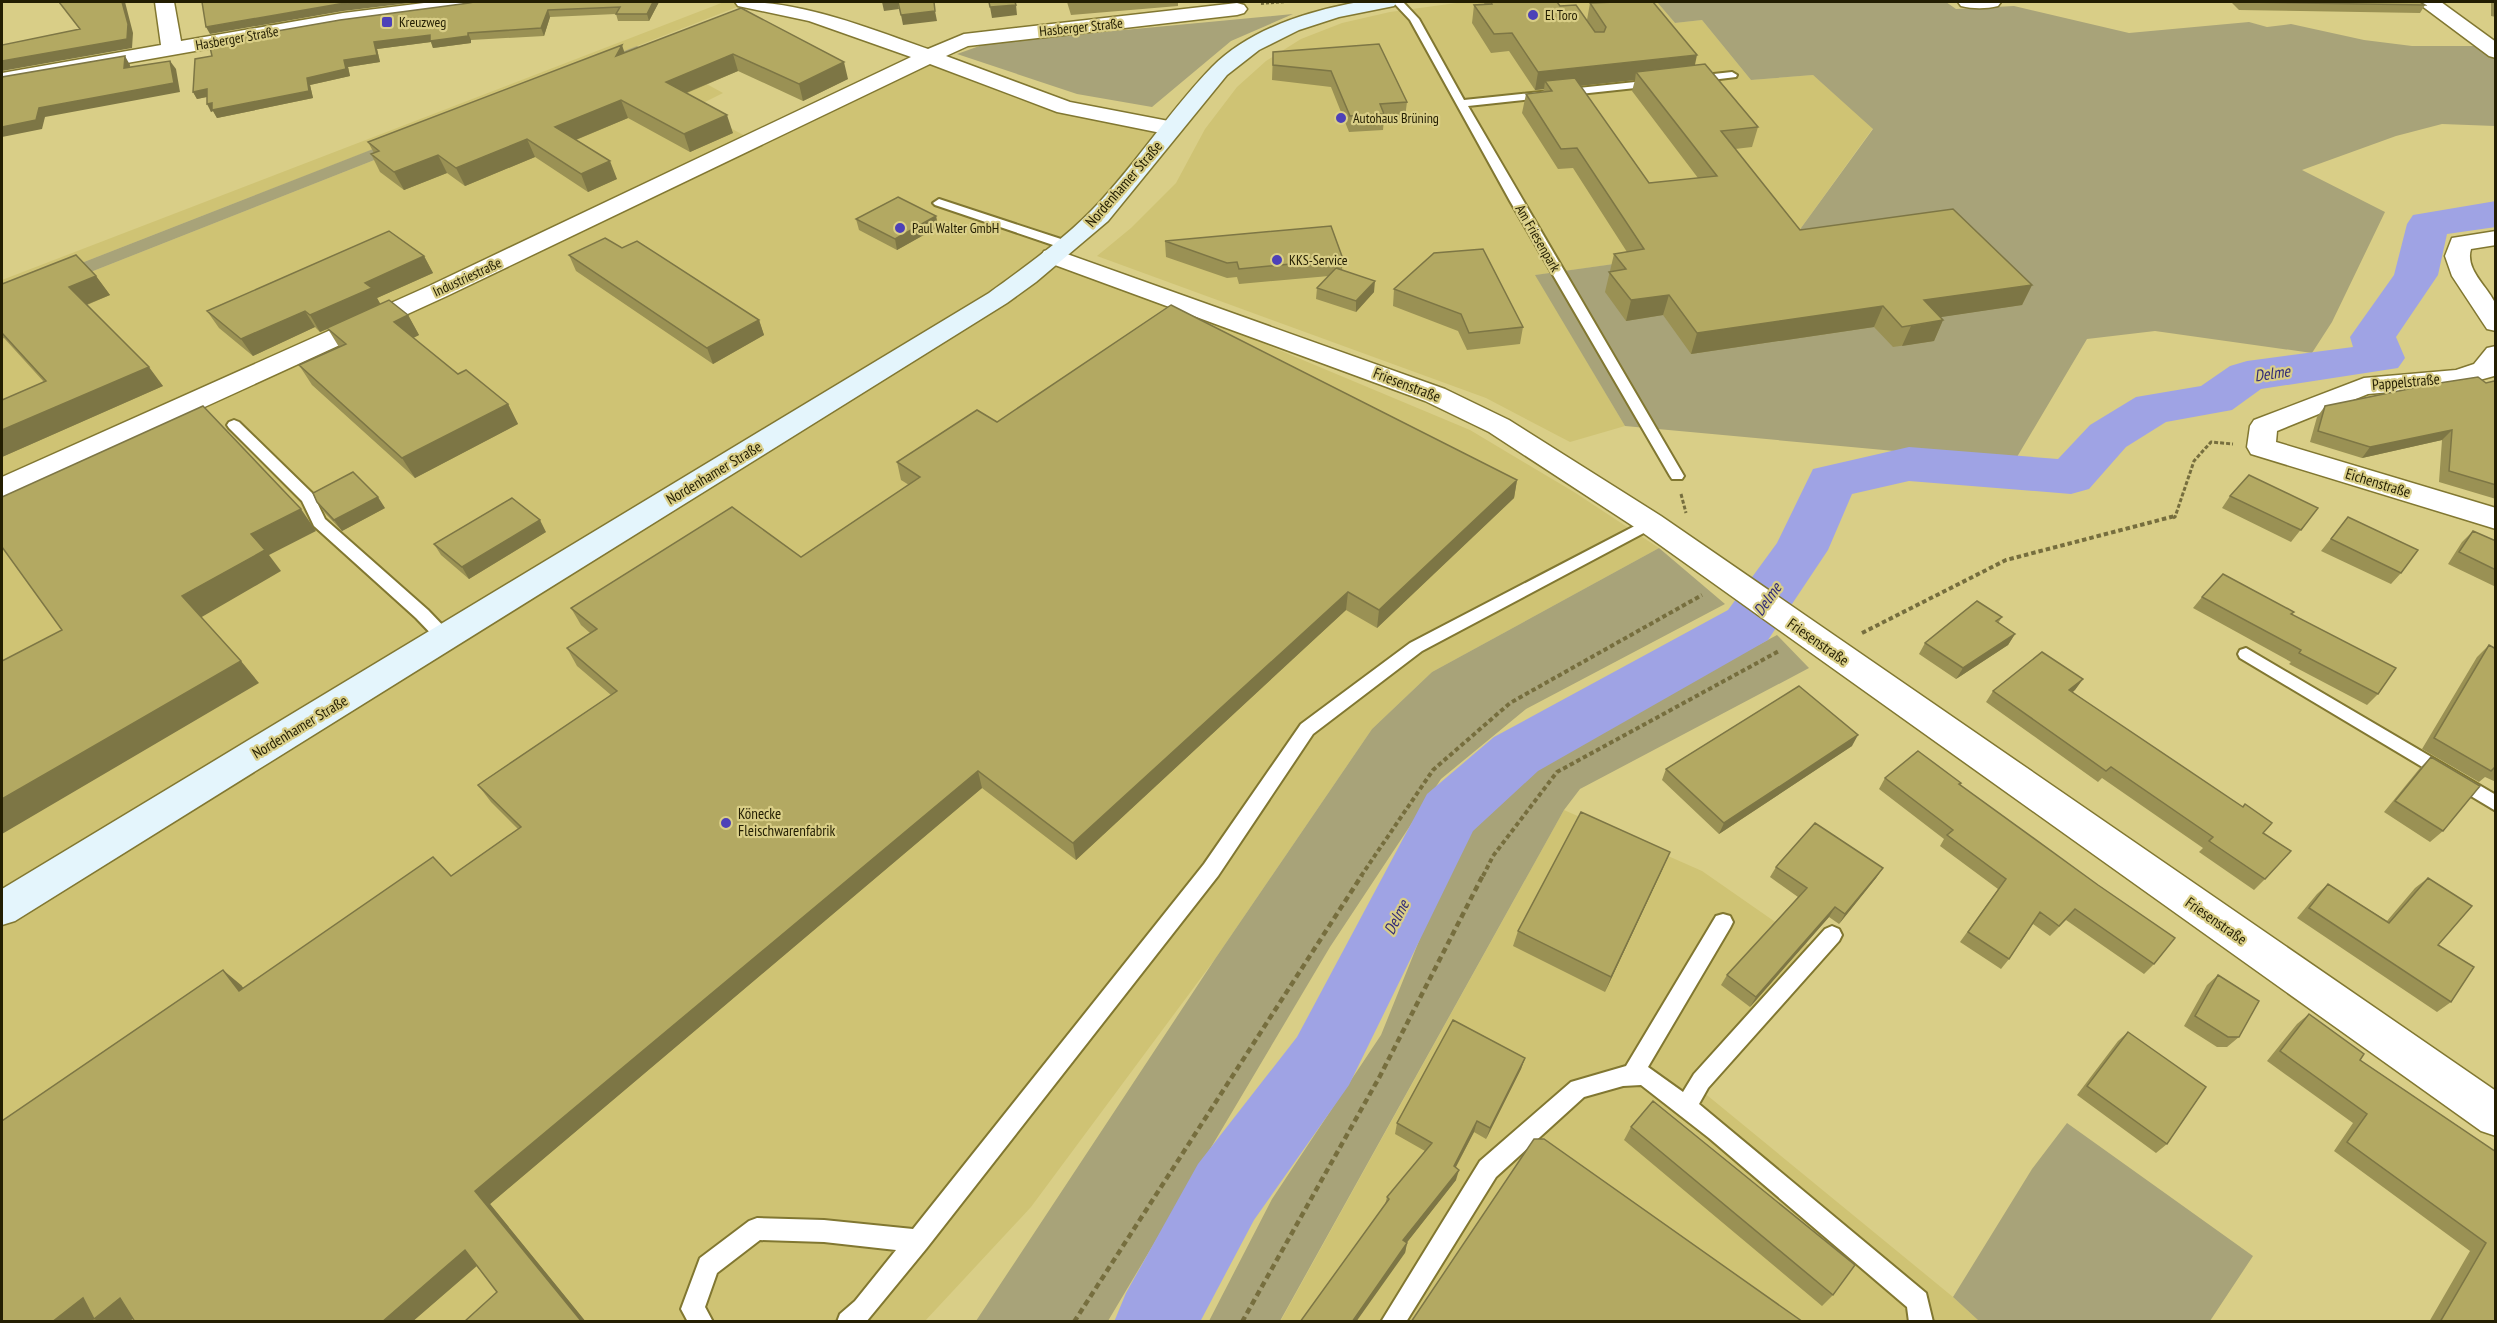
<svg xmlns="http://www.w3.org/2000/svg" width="2497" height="1323" font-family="'PT Sans Narrow',sans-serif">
	<rect width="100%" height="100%" fill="#d9ce87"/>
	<path fill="#cfc374" d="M724 2H750L2 294V280Z
		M1464 2H1657L1675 23 1702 20 1751 80 1813 75 1873 128 1793 239 1536 275 1625 426 1570 442 1486 398 1097 256 1131 228 1176 183 1205 129 1237 87 1266 61 1301 39 1342 23 1390 12Z
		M648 52 723 93 693 108 749 138 920 58 1076 112 1175 131 1057 257 1470 430 1574 492 1659 548 1432 672 1372 729 1215 959 1031 1207 925 1321 2 1322V307Z
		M1564 810 1702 871 1810 946 1691 1082 1953 1297 1979 1321 1280 1322Z"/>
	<path fill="#a8a379" d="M1657 2H1946L1956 9 2014 6 2129 33 2249 22 2267 27 2291 24 2364 40 2412 46H2480L2495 58V126L2442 124 2396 136 2302 170 2385 212 2332 322 2312 353 2155 331 2087 339 2014 462 1625 426 1535 275 1793 239 1873 129 1813 75 1751 80 1702 20 1675 23Z
		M1293 14 1231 41 1152 107 1077 94 957 54 988 43Z
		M637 46 648 52 2 307V294Z
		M1659 548 1725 604 1526 709 1441 779 1330 947 1108 1321H976L1215 959 1372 729 1432 672Z
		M1777 635 1809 668 1580 789 1564 810 1280 1321H1209L1272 1199 1381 1035 1463 832 1536 764Z
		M2067 1123 2253 1256 2210 1321H1979L1953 1297 2032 1169Z"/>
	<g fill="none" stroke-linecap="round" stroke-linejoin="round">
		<path fill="#9fa3e4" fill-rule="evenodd" d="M2496 201V227L2447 234 2438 275 2396 337 2405 358 2398 368 2261 389 2232 410 2166 422 2126 447 2089 489 2071 494 1909 481 1852 494 1828 550 1768 640 1538 771 1473 831 1349 1085 1254 1220 1200 1322H1114L1126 1293 1198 1164 1297 1037 1427 794 1494 737 1728 610 1777 543 1813 469 1909 447 2058 459 2090 425 2136 397 2201 386 2230 366 2247 361 2353 347 2350 337 2394 275 2407 224 2413 215Z"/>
		<g stroke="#817731" stroke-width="4">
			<path id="lane" d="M1393 2H1403L1419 19 1464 100 1654 80 1659 83 1654 86 1468 106 1684 476 1682 479H1672L1670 476 1510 201 1410 20Z
				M1732 72 1737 75 1736 77 1695 82 1690 79 1695 76Z
				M939 199 1070 242 1072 245 1070 248H1062L935 205 933 203Z
				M234 420 239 422 313 494 325 519 428 610 451 634 453 638 451 642H439L416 618 314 526 302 501 229 428 227 425 229 422Z
				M1650 518 1658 523 1655 527 1422 651 1313 734 1218 876 926 1249 866 1322H837L840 1314 855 1301 896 1250 824 1242 760 1240 717 1273 705 1307 713 1322H688L681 1309 700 1258 749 1221 757 1218 824 1220 913 1229 1204 864 1301 724 1410 643Z
				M2246 648 2496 795V811L2240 658 2238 654 2240 650Z
				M1723 914 1730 916 1733 922 1730 928 1648 1067 1683 1092 1694 1074 1825 929 1832 926 1839 929 1842 935 1839 941 1708 1088 1699 1104 1926 1293 1933 1322H1909L1907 1307 1709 1138 1641 1085 1623 1086 1584 1097 1496 1177 1406 1322H1381L1480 1161 1571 1082 1626 1066 1716 916Z"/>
		</g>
		<g stroke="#817731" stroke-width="3">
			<path id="street" d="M155 2H174L181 41 343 13 432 2H482L479 6 472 8 343 25 2 85V73L161 45Z
				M735 2C800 0 868 28 928 49L964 34 1237 3 1244 5 1247 9 1244 13 1237 15 968 46 946 56 1070 102 1179 123 1182 128 1179 133 1171 135 1057 112 930 64 447 296 12 495 2 498V477L429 286 911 57 809 21 738 6Z
				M1958 2H2001L1998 6C1986 9 1973 9 1961 6Z
				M2420 2H2441L2496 42V58L2489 56 2422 6Z
				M2496 231V245L2471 249C2465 269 2486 285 2494 301 2497 309 2496 322 2496 331L2487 329 2483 323 2452 276 2445 256 2452 238Z
				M1053 249 1445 389 1509 420 1661 516 2496 1091V1136L2481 1131 1639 530 1489 432 1425 401 1044 261 1041 256 1044 251Z
				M2496 346 2494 376 2458 386 2368 394 2277 431 2276 442 2496 508V529L2251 454 2247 447 2250 426 2254 420 2364 378 2456 370 2474 364 2487 348Z"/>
		</g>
		<g stroke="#817731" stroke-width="3">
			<path id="secondary" d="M1359 2H1397L1394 6 1339 17 1299 30 1259 50 1227 75 1108 221 1036 282 1007 303 15 921 2 925V889L989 293C1022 269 1064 239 1092 210 1135 166 1168 112 1212 67 1250 29 1308 11 1359 2Z"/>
		</g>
		<path stroke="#766e3e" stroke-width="2" stroke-dasharray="3 2" stroke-linecap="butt" d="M1261 4 1286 2"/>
		<path stroke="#766e3e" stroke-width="3" stroke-dasharray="4 2" stroke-linecap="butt" d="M1681 494 1686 513
			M2173 518 2175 517 2194 461 2211 442 2233 444"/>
		<path stroke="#766e3e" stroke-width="4" stroke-dasharray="4.5 3" stroke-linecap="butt" d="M1862 633 2006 560 2175 516
			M1361 876 1433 770 1510 703 1702 595
			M1483 876 1493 856 1557 772 1779 651"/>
		<path stroke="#766e3e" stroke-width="4.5" stroke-dasharray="6 4" stroke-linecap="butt" d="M1074 1322 1362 875
			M1242 1322 1380 1076 1483 875"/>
		<use href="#lane" fill="#fff" fill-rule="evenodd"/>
		<use href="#street" fill="#fff" fill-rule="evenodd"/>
		<use href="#secondary" fill="#e4f5fc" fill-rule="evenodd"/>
	</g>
	<path fill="#9a9154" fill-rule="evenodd" d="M474 2H659L649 21H618L616 14 550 17 544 36 471 40V43L433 48 431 42 377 49 380 62 348 67 350 76 310 85 313 98 217 118 213 111 211 112 207 97 197 99 193 92 212 56Z
		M1067 2H1178V6L1071 15Z
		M1485 2H1557L1560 6 1587 20 1590 3 1695 66 1758 127 1752 147 1735 149 1800 230 2032 285 2022 305 1940 317 1943 320 1934 341 1893 347 1874 327 1691 354 1663 315 1626 321 1605 292 1614 254 1627 252 1573 168 1558 169 1522 113 1526 94 1543 92 1544 89 1535 90 1509 51 1491 53 1472 23 1474 5 1484 4ZM1635 80 1632 91 1698 178 1649 183 1580 86Z
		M2231 2H2420L2425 5 2420 13 2239 10Z
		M2491 2H2496V17L2491 16Z
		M741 8 848 79 803 101 738 71 687 93 733 133 690 152 628 118 576 140 617 179 588 192 535 157 465 186 447 173 404 190 380 172 371 154 374 153 368 142 624 53Z
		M1379 44 1407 102 1405 117 1384 119 1383 130 1349 132 1331 87 1272 80 1273 52Z
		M936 216 938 227 897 250 859 230 856 219Z
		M1165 241 1343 259 1342 270 1374 292 1356 312 1316 299 1317 288 1329 276 1239 284 1237 277 1227 278 1166 257Z
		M622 248 759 320 764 335 713 364 576 271 569 255Z
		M424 256 433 273 377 298 380 304 408 315 419 335 413 338 458 374 508 404 518 424 415 478 312 385 299 365 339 347 328 329 320 332 315 327 253 356 219 328 207 311Z
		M96 276 110 295 87 305 163 386 2 457V400L44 382 4 338 2 339V284Z
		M1394 289 1523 327 1520 344 1467 350 1458 331 1393 306Z
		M2496 382V499L2439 482 2442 440 2362 458 2310 442 2317 417 2325 406 2486 383Z
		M997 422 1517 480 1514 498 1377 628 1346 610 1076 860 982 788 490 1204 586 1322H464L497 1292 477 1266 412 1322H135L133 1318 129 1322H100L94 1319 91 1322H2L241 985 243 988 451 876 518 829 491 802 478 785 611 695 577 666 567 648 590 633 581 625 571 608 801 557 909 485 901 480 897 462Z
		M2230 496 2318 508 2291 542 2222 508Z
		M317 502 385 508 342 531 325 513Z
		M2348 517 2401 573 2391 584 2321 551Z
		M2473 531 2496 541V587L2448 564 2462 542Z
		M546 532 469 579 441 555 434 544Z
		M2202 597 2291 614 2378 694 2367 705 2289 664 2291 662 2193 608Z
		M2002 617 1998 623 2015 634 2008 645 1956 679 1919 654 1925 643Z
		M2489 645 2496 649V782L2485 777 2479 782 2422 749 2477 657Z
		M2083 679 2073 692 2263 833 2265 879 2254 890 2199 852 2203 848 2102 778 2098 782 1986 702 1993 691Z
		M1852 746 1719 834 1662 780 1666 769Z
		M2431 757 2443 831 2430 842 2384 812 2420 768Z
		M1885 778 1961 783 1960 785 2154 964 2144 974 2066 920 2050 936 2033 924 2009 959 2001 969 1960 942 1998 889 1940 846 1944 839 1879 789Z
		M1776 867 1883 868 1876 878 1839 924 1829 917 1750 1007 1721 985 1727 975 1798 897 1770 877Z
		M1663 868 1605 992 1513 946 1518 931Z
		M2428 878 2438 945 2451 1002 2437 1012 2297 918 2317 894 2328 884 2387 921 2415 888Z
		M2218 975 2239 1037 2227 1047H2217L2184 1026 2207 985Z
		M2309 1014 2360 1060 2496 1152V1322H2429L2470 1251 2334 1151 2353 1123 2267 1061 2297 1024Z
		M2128 1032 2167 1144 2156 1153 2077 1095 2118 1041Z
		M1525 1058 1521 1069 1486 1139 1474 1132 1456 1167V1180L1407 1242V1243L1405 1253 1385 1205 1387 1197 1425 1151 1395 1134 1397 1123Z
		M1631 1127 1833 1295 1822 1306 1624 1140Z"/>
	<path fill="#7d7645" d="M122 2H125L133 33 132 48 2 71V72V61L128 24Z
		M358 2H418L343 11 210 34 206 27 339 4Z
		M653 2H659L649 21 647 14Z
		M882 2H898L899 9 884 11Z
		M1016 5 1017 15 992 18 990 7Z
		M548 10 550 17 544 36 541 28Z
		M935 11 937 21 903 25 901 15Z
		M468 33 471 40V43L433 48 431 42 377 49 380 62 348 67 350 76 310 85 313 98 217 118 213 111 211 112 207 104 307 78 344 60 374 42 430 35Z
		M622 45 628 63 616 56Z
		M733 54 738 71 671 99 666 82Z
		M1697 55 1693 74 1636 72 1635 80 1550 89 1545 81 1544 89 1535 90 1538 72Z
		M125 56 130 65 129 77 124 68Z
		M170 61 176 69 180 92 45 117 42 129 2 137V127L39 108Z
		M844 62 848 79 803 101 799 84Z
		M207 89 211 96 197 99 193 92Z
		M621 100 628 118 563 145 555 127Z
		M727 115 733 133 690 152 684 134Z
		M527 139 535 157 465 186 456 168Z
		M438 155 447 173 404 190 394 172Z
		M610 161 617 179 588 192 581 174Z
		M936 216 938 227 897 250 895 239Z
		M424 256 433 273 377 298 381 305 320 332 310 315 365 283Z
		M96 276 110 295 83 306 69 287Z
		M1375 281 1374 292 1356 312V301Z
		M2032 285 2022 305 1915 321 1924 300Z
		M1669 295 1663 315 1626 321 1631 300Z
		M1883 306 1874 327 1691 354 1697 333Z
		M305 311 315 327 253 356 241 339Z
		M408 315 419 335 405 342 394 322Z
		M759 320 764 335 713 364 707 348Z
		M1943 320 1934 341 1902 346 1911 326Z
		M149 367 163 386 2 457V430Z
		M508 404 518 424 415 478 402 458Z
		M2452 430 2442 440 2362 458 2370 447Z
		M1517 480 1514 498 1377 628 1379 610Z
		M378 497 385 508 342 531 334 520Z
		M301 509 316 531 269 555 281 571 200 618 182 596 251 534Z
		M540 520 546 532 469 579 462 567Z
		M1348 592 1346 610 1076 860 1073 843Z
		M2015 634 2008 645 1956 679 1963 668Z
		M241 661 259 683 2 834V799Z
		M2083 679 2075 690 2061 701 2069 690Z
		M1858 735 1852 746 1719 834 1724 823Z
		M978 771 982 788 490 1204 586 1322H582L475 1191Z
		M1670 852 1663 868 1605 992 1611 977Z
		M1883 868 1876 878 1839 924 1845 914Z
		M1835 907 1829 917 1750 1007 1756 997Z
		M223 970 241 985 257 1006 239 991Z
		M1525 1058 1521 1069 1486 1139 1490 1128Z
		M1477 1121 1474 1132 1451 1176 1454 1166Z
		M1459 1170 1456 1180 1401 1250 1403 1240Z
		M1407 1243 1405 1253 1356 1322H1352Z
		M465 1250 480 1263 412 1322H382Z
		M83 1298H120L143 1310 129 1322H100L94 1319 91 1322H52Z"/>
	<path fill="#b3a962" stroke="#7d7645" stroke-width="1.5" d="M59 2H122L128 24 127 39 2 61V45L80 29Z
		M202 2H358L339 4 206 27Z
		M474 2H653L647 14H616L620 7 548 10 541 28 468 33V36L430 41V35L374 42 377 55 344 60 346 69 307 78 309 91 212 110V103L207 104V89L193 92 195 59 212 56 209 43 340 20 469 3Z
		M898 2H934L935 11 901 15Z
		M989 2H1015L1016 5 990 7Z
		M1491 2H1557L1560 6 1576 5 1595 32H1604L1606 27 1590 3 1616 2H1653L1697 55 1538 72 1512 33 1494 34 1474 5 1492 4Z
		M2243 2H2420L2425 5Z
		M741 8 844 62 799 84 733 54 666 82 727 115 684 134 621 100 555 127 610 161 581 174 527 139 456 168 438 155 394 172 371 154 379 151 368 142 622 45 616 56Z
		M1379 44 1407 102 1380 104 1384 114 1350 116 1331 71 1273 65V52Z
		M125 56 124 68 170 61 174 83 39 108 36 120 2 127V77Z
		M1705 64 1758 127 1721 131 1800 230 1953 209 2032 285 1924 300 1943 320 1902 327 1883 306 1697 333 1669 295 1631 300 1609 272 1626 269 1614 254 1644 249 1577 148 1561 149 1526 94 1552 91 1545 81 1575 78 1649 183 1717 176 1636 72Z
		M898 197 936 216 895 239 856 219Z
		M1331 226 1343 259 1239 269 1237 262 1227 263 1165 241Z
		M389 231 424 256 365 283 372 288 310 315 305 311 241 339 207 311Z
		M605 238 622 248 637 241 759 320 707 348 569 255Z
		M1483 249 1523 327 1469 333 1461 314 1394 289 1434 253Z
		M76 255 96 276 69 287 149 367 2 430V400L46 381 2 333V284Z
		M1336 268 1375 281 1356 301 1317 288Z
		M389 300 408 315 394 322 458 374 466 370 508 404 402 458 299 365 346 344 327 328Z
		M1171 305 1517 480 1379 610 1348 592 1073 843 978 771 475 1191 582 1322H464L497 1292 465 1250 382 1322H135L120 1298 94 1319 83 1298 52 1322H2V1121L223 970 239 991 433 857 451 876 521 827 478 785 617 691 567 648 597 629 571 608 732 507 801 557 920 477 897 462 977 410 997 422Z
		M2478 377 2486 383 2494 381 2496 382V485L2449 471 2452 430 2370 447 2318 431 2325 406 2433 384Z
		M203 406 301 509 251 534 265 550 182 596 241 661 2 799V661L62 630 2 547V497Z
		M353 472 378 497 334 520 317 502 313 493Z
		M2249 475 2318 508 2301 530 2230 496Z
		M512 498 540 520 462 567 434 544Z
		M2348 517 2418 550 2401 573 2331 539Z
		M2473 531 2496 541V570L2459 552Z
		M2223 574 2294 612 2291 614 2396 668 2378 694 2299 653 2301 650 2202 597Z
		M1977 601 2002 617 1996 621 2015 634 1963 668 1925 643Z
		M2489 645 2496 649V766L2491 771 2434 738Z
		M2042 652 2083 679 2069 690 2243 807 2245 804 2272 823 2263 833 2291 851 2265 879 2209 841 2213 837 2111 767 2106 771 1993 691Z
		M1799 686 1858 735 1724 823 1666 769Z
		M1918 751 1961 783 1959 784 2098 885 2175 938 2154 964 2075 909 2059 926 2040 912 2009 959 1968 932 2006 879 1947 835 1953 830 1885 778Z
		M2431 757 2480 786 2443 831 2395 801Z
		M1581 812 1670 852 1611 977 1518 931Z
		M1815 823 1883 868 1845 914 1835 907 1756 997 1727 975 1807 888 1776 867Z
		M2428 878 2472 906 2438 945 2474 967 2451 1002 2309 908 2328 884 2389 923Z
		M2218 975 2259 1001 2239 1037H2228L2195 1016Z
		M2309 1014 2364 1054 2360 1060 2496 1152V1322H2440L2486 1243 2347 1142 2367 1114 2280 1051Z
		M1453 1020 1525 1058 1490 1128 1477 1121 1454 1166 1459 1170 1403 1240 1407 1243 1352 1322H1300L1389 1199 1387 1197 1432 1143 1397 1123Z
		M2128 1032 2206 1087 2167 1144 2087 1086Z
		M1653 1101 1855 1265 1833 1295 1631 1127Z
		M1534 1139H1544L1803 1322H1411Z"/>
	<g fill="#4d41b8" stroke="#d9ce87" stroke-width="2">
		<circle cx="1533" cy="15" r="6"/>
		<rect x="381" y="16" width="12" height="12" rx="3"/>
		<circle cx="1341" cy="118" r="6"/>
		<circle cx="900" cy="228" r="6"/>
		<circle cx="1277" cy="260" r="6"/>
		<circle cx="726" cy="823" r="6"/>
	</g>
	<g text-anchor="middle" stroke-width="4.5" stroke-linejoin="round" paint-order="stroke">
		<g font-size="14" fill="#231e02" stroke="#d9ce87" text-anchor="start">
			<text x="1545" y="20">El Toro</text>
			<text x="399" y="27">Kreuzweg</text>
			<text x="1353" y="123">Autohaus Brüning</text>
			<text x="912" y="233">Paul Walter GmbH</text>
			<text x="1289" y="265">KKS-Service</text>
		</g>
		<g font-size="14" fill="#231e02" stroke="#d9ce87">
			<text transform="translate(1081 27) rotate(-6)" y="5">Hasberger Straße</text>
			<text transform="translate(237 38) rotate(-10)" y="5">Hasberger Straße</text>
			<text transform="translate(1538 238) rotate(60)" y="5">Am Friesenpark</text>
			<text transform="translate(467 277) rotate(-25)" y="5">Industriestraße</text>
		</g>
		<g font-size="15" fill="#231e02" stroke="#d9ce87">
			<text transform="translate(1124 184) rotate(-49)" y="5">Nordenhamer Straße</text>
			<text transform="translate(2406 382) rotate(-5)" y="5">Pappelstraße</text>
			<text transform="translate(1407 385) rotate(21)" y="5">Friesenstraße</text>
			<text transform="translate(714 473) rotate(-31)" y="5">Nordenhamer Straße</text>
			<text transform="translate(2378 483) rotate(17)" y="5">Eichenstraße</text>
			<text transform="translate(1818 642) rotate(35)" y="5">Friesenstraße</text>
			<text transform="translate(300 727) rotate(-31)" y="5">Nordenhamer Straße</text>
			<text transform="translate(2216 921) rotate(35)" y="5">Friesenstraße</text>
		</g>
		<g font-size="15" fill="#231e02" stroke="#d9ce87" text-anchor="start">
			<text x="738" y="819">Könecke<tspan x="738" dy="17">Fleischwarenfabrik</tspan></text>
		</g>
		<g font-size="16" font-style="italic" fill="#312b76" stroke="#d9ce87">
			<text transform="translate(2272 373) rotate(-8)" y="6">Delme</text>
			<text transform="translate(1767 599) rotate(-55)" y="6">Delme</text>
			<text transform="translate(1396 917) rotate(-63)" y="6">Delme</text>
		</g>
	</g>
	<rect width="2497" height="1323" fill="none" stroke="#231e02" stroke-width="6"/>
</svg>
